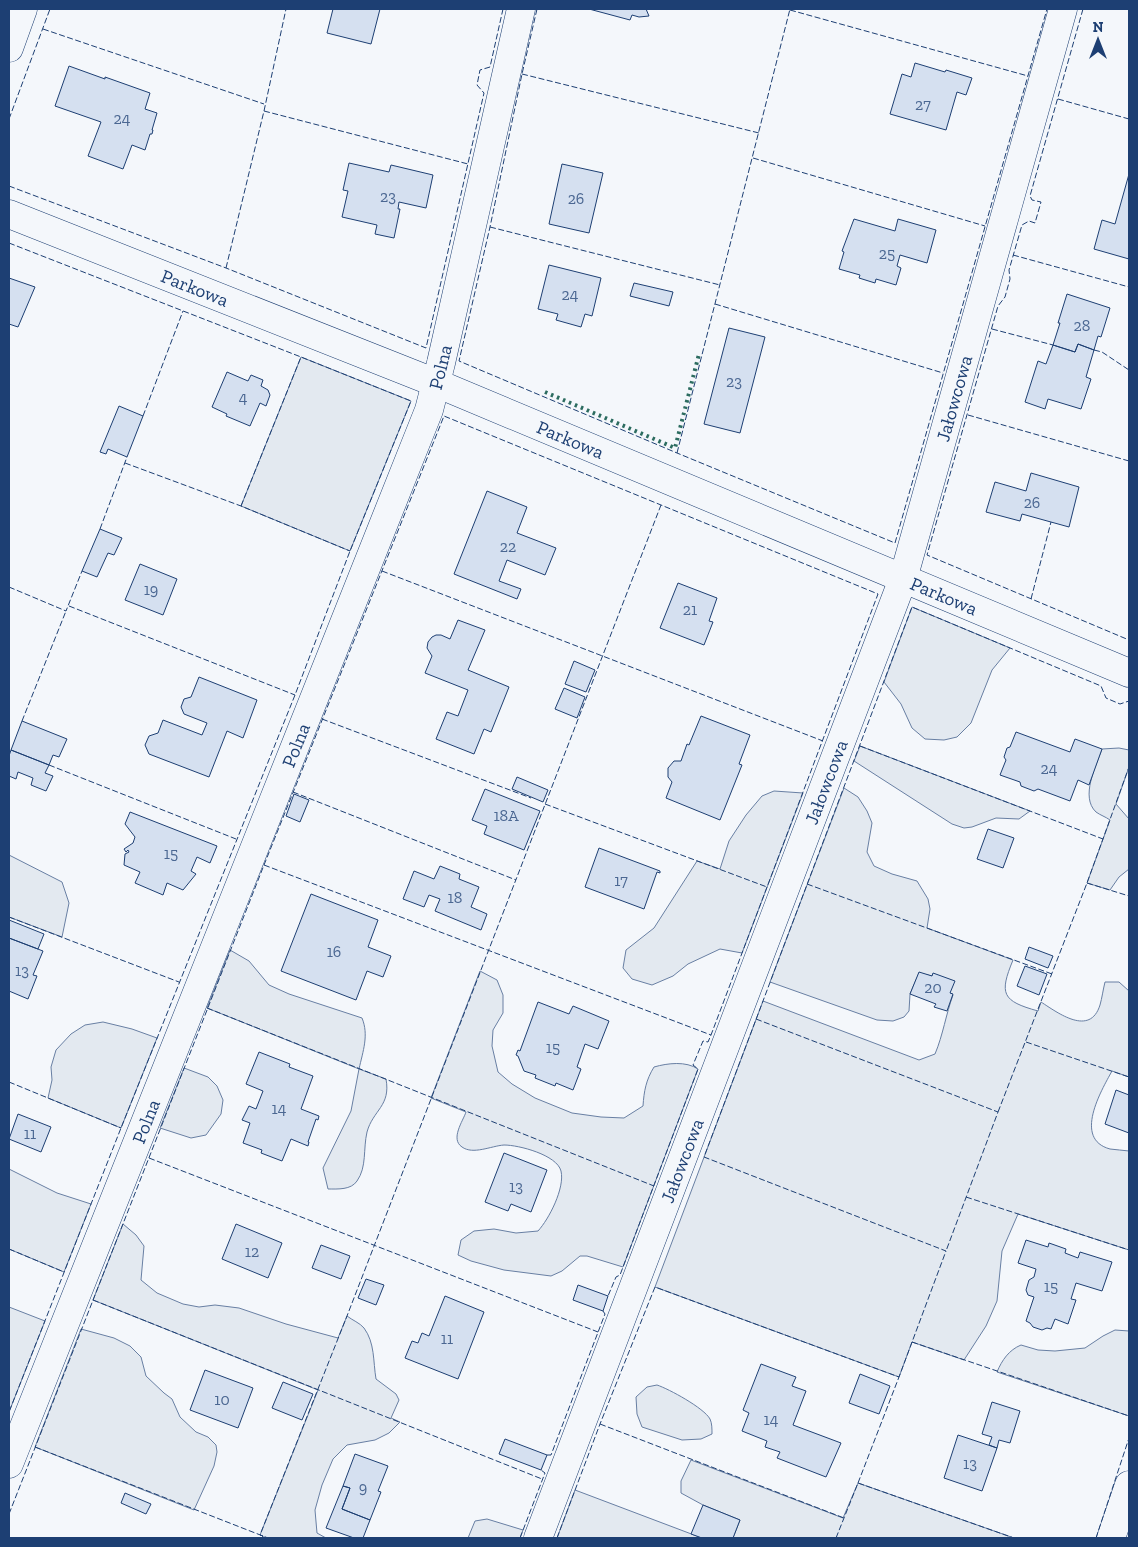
<svg xmlns="http://www.w3.org/2000/svg" width="1138" height="1547" font-family="'Zilla Slab',serif">
	<rect width="100%" height="100%" fill="#f4f7fb"/>
	<path fill="#e3e9f0" stroke="#687fa3" d="M301 357 411 401 350 551 241 506Z
		M912 607 1010 648 992 670 971 723 957 737 944 740 925 739 912 728 901 704 884 682Z
		M860 746 1030 811 1019 819 996 818 972 827 964 828 952 824 854 761Z
		M1119 748 1129 750V767L1116 804 1129 819V869L1119 877 1110 890 1087 883 1110 820C1106 817 1100 815 1096 812 1080 797 1096 766 1102 749Z
		M844 788 858 797 867 811 872 823 867 852 874 866 892 874 917 881 928 899 930 909 927 928 1013 960C999 994 1002 1001 1038 1011L1041 1002C1058 1013 1090 1037 1100 1005 1102 998 1103 990 1105 982H1119L1129 991V1077L1112 1071C1101 1091 1073 1139 1110 1149 1116 1150 1123 1150 1129 1151V1250L1018 1214 1002 1251 997 1301 986 1326 964 1360 912 1342 899 1377 655 1287 763 1001 919 1060 935 1054C943 1035 946 1014 953 995L950 993 933 974 932 976 919 973 910 994 909 1011 904 1017 893 1021 877 1020 770 982Z
		M774 791 803 793 742 953 720 949 688 964 673 976 652 985 632 979 623 968 626 950 654 928 697 861 720 869 729 841 746 815 762 796Z
		M9 855 62 882 69 903 62 937 9 917Z
		M230 950 249 961 269 985 289 994 362 1018C369 1035 363 1051 359 1069L386 1079C391 1106 373 1110 367 1132 363 1149 367 1167 357 1181 351 1190 338 1189 328 1189L323 1168 351 1111 359 1069 207 1008Z
		M480 971 497 980 503 995V1013L493 1030 492 1046 498 1072 512 1084 535 1098 572 1113 601 1117 624 1118 643 1106C644 1091 646 1080 654 1067 668 1063 686 1061 698 1069L623 1267 587 1256H580L562 1271 551 1276 504 1270 471 1261 458 1255 461 1240 474 1231 494 1229 516 1233 538 1231C549 1219 565 1188 561 1171 557 1155 519 1145 504 1145 491 1146 473 1155 462 1147 450 1139 463 1121 466 1112L431 1098Z
		M103 1022 132 1029 157 1038 121 1128 48 1098 52 1080 51 1067 56 1050 71 1034 85 1025Z
		M184 1068 208 1077 217 1086 223 1100 221 1114 206 1135 191 1138 160 1128Z
		M9 1169 57 1193 91 1204 64 1272 9 1249Z
		M123 1224 136 1235 144 1246 141 1280 157 1293 183 1304 199 1307 215 1305 239 1308 286 1324 338 1338 347 1316C352 1320 360 1323 364 1328 375 1343 373 1361 376 1379L396 1394 399 1400 391 1418 400 1422 389 1433 375 1440 347 1445 333 1459 322 1485 315 1510 317 1533 326 1538H262L263 1536 260 1535 318 1390 93 1300Z
		M9 1307 45 1321 9 1412Z
		M81 1329 114 1338 130 1346 141 1357 146 1376 164 1393 172 1399 180 1417 196 1432 208 1437 216 1445 217 1452 214 1466 194 1510 35 1447Z
		M1115 1330 1129 1331V1416L997 1372C1002 1360 1009 1350 1021 1345L1038 1350 1055 1351 1085 1348 1103 1336Z
		M657 1385C669 1389 704 1408 710 1419 712 1423 712 1429 712 1434L701 1439 682 1440 642 1427 637 1414 636 1397 647 1387Z
		M691 1460 843 1518 858 1483 1014 1538H733L740 1520 703 1505 681 1493V1481Z
		M575 1490 702 1538H557Z
		M487 1519 523 1530 520 1538H468L475 1521Z"/>
	<path fill="#d5e0f0" stroke="#1d3f73" d="M333 9H380L371 44 327 33Z
		M589 9H646L649 16 639 17 632 15 630 20Z
		M915 63 945 72 946 70 972 78 966 95 957 92 946 130 890 114 902 74 911 77Z
		M69 66 105 79V77L150 93 145 109 157 113 152 130H153L152 134H150L145 150 132 145 123 169 88 156 101 122 55 106Z
		M349 163 389 172 391 165 433 175 426 208 399 202 398 209H400L394 238 375 234 377 225 342 217 348 191 343 190Z
		M562 164 603 173 589 233 549 224Z
		M1129 174V259L1094 249 1102 220 1115 224Z
		M854 219 895 231 898 219 936 230 927 263 900 255 897 266 901 268 896 285 876 279 875 283 859 278 860 275 839 269 844 252 842 251Z
		M549 265 601 278 592 316 585 314 581 327 556 320 558 314 538 309Z
		M9 278 35 287 18 327 9 324Z
		M634 283 673 292 669 306 630 296Z
		M1067 294 1110 308 1101 337 1098 336 1094 350 1078 344 1075 352 1053 345 1060 323H1058Z
		M729 328 765 337 740 433 704 424Z
		M1078 344 1094 350 1086 377 1091 379 1081 409 1048 399 1045 409 1025 402 1038 361 1046 364 1053 345 1075 352Z
		M227 372 248 381 251 375 263 380 261 386 268 390 270 395 266 406 260 403 250 426 226 416 227 414 212 407Z
		M119 406 143 416 127 457 108 449 106 454 100 452Z
		M1031 473 1079 487 1069 527 1022 514 1020 521 986 512 995 482 1026 491Z
		M487 491 527 507 517 533 556 548 545 575 507 560 499 581 521 589 517 599 454 574Z
		M100 529 122 538 114 555 108 553 97 577 82 571Z
		M140 564 177 579 163 615 125 600Z
		M678 583 717 598 709 621 713 622 704 645 660 628Z
		M458 620 485 630 468 670 509 687 491 732 484 729 474 754 436 739 447 712 458 716 468 690 425 673 432 656 427 648 428 642 432 637 436 635H441L450 639Z
		M574 661 595 670 586 692 565 684Z
		M199 677 257 700 243 738 227 731 209 777 149 754 145 745 149 736 158 733 163 720 202 735 207 723 184 714 181 707 184 699 191 697Z
		M564 688 585 697 577 718 555 709Z
		M701 716 750 735 739 764 742 765 720 820 666 798 672 782 668 777V768L674 761H681L687 744 689 745Z
		M22 721 67 739 59 757 53 755 49 765 11 750Z
		M1016 732 1070 752 1075 739 1102 749 1089 785 1078 780 1070 801 1038 789 1034 791 1021 786 1020 782 1000 775 1006 760 1004 757 1007 748 1010 747Z
		M11 750 49 765 45 773 53 776 46 791 31 785 33 778 18 772 16 779 9 776V756Z
		M517 777 548 790 543 802 512 789Z
		M485 789 540 811 524 850 484 834 487 826 472 820Z
		M294 794 309 800 300 822 286 816Z
		M130 812 217 846 210 863 197 857 191 871 196 874 183 890 167 883 163 895 135 883 140 872 124 865 125 854 129 852 128 850 126 852 124 849 133 843 135 837 125 824Z
		M988 829 1014 838 1003 868 977 859Z
		M599 848 660 871V873L657 872 644 909 585 887Z
		M440 866 460 874 459 879 479 887 471 907 487 914 481 930 435 911 440 899 429 895 424 907 403 899 414 871 434 879Z
		M311 894 378 920 368 947 391 956 383 977 367 971 356 1000 281 971Z
		M9 920 44 934 38 949 9 938Z
		M9 938 43 951 33 975 37 976 28 999 9 991Z
		M1029 947 1053 956 1048 968 1025 959Z
		M1025 966 1047 974 1039 995 1017 986Z
		M919 972 932 976 933 973 955 981 950 993 953 994 947 1011 934 1007 936 1004 910 994Z
		M538 1002 569 1014 573 1006 609 1021 598 1049 585 1044 577 1067 581 1069 573 1090 556 1083 555 1086 535 1078 536 1075 524 1071 518 1056 516 1055 518 1050 520 1051Z
		M259 1052 290 1064 289 1067 313 1076 301 1109 319 1116 318 1120 316 1119 308 1142H309L308 1146 291 1139 282 1161 261 1153 262 1150 243 1143 250 1123 242 1120 249 1106 256 1109 263 1091 246 1084Z
		M1116 1090 1129 1095V1133L1105 1124Z
		M18 1114 51 1127 41 1152 9 1139Z
		M504 1153 547 1170 531 1212 511 1204 508 1211 485 1202Z
		M236 1224 282 1243 268 1278 222 1259Z
		M1026 1240 1048 1247 1049 1243 1066 1249 1065 1253 1078 1258 1080 1252 1112 1262 1102 1291 1076 1283 1071 1299 1076 1300 1068 1324 1055 1319 1051 1329 1047 1328 1042 1330 1033 1327 1030 1323 1026 1321 1034 1297 1028 1295 1026 1290 1029 1280 1034 1277 1036 1269 1018 1263Z
		M321 1245 350 1256 341 1279 312 1268Z
		M366 1279 384 1285 376 1305 358 1298Z
		M578 1285 608 1296 603 1311 573 1300Z
		M445 1296 484 1312 458 1379 405 1358 412 1341 418 1343 422 1333 429 1336Z
		M761 1364 796 1377 792 1386 806 1391 793 1425 841 1443 826 1477 777 1458 780 1452 765 1447 767 1441 742 1431 749 1413 743 1410Z
		M205 1370 253 1388 238 1428 190 1410Z
		M860 1374 890 1386 879 1414 849 1403Z
		M283 1382 313 1394 302 1420 272 1408Z
		M992 1402 1020 1411 1010 1443 999 1440 997 1448 989 1445 992 1437 982 1434Z
		M958 1435 997 1448 982 1491 944 1478Z
		M505 1439 547 1455 541 1470 499 1454Z
		M355 1454 388 1466 378 1491 381 1492 370 1520 342 1509 350 1488 343 1486Z
		M343 1486 350 1488 342 1509 370 1520 363 1538H354L326 1528Z
		M125 1493 151 1504 146 1514 121 1503Z
		M703 1505 740 1520 733 1538H702L691 1534Z"/>
	<g fill="none" stroke-linecap="round" stroke-linejoin="round">
		<g stroke="#1d3f73" stroke-width="29">
			<g id="minor">
				<path d="M9 48 23 9"/>
				<path id="s1" d="M9 214 436 383 1129 673"/>
				<path id="s2" d="M9 1464 429 410 441 363 521 9"/>
				<path id="s3" d="M538 1538 903 579 1063 9"/>
				<path d="M1111 1538 1129 1485"/>
			</g>
		</g>
		<use href="#minor" stroke="#f4f7fb" stroke-width="28"/>
		<path stroke="#2c6c60" stroke-width="4" stroke-dasharray="2.5 4" stroke-linecap="butt" d="M545 392 675 448 699 354"/>
		<path stroke="#1d3f73" stroke-width="1" stroke-dasharray="6 2.5" stroke-linecap="butt" d="M537 9 522 74 490 227 459 361 677 453 895 543 1047 9
			M1083 9 1030 196 1032 200 1041 202 1035 223 1029 221 1022 225 1009 270 1010 279 1005 297 998 306 927 555 1129 640
			M790 10 1028 76
			M43 29 264 104
			M522 74 759 133
			M1058 99 1129 119
			M264 111 468 164
			M9 119 50 9
			M753 158 985 226
			M9 186 226 268 426 348 484 93 477 85 480 70 490 67 503 9
			M490 227 720 285
			M9 243 301 357 411 401 350 551 295 695 121 1128 9 1412
			M1013 255 1129 287
			M226 268 264 111 286 9
			M715 304 943 373
			M992 329 1053 345
			M1094 350 1102 352 1129 370
			M968 415 1129 461
			M143 416 183 311
			M677 453 790 9
			M125 463 241 506 350 551
			M241 506 301 357
			M100 529 127 457
			M382 571 823 741
			M9 587 66 611 82 571
			M1031 599 1051 522
			M69 606 295 695
			M322 719 531 798
			M22 721 66 611
			M860 746 1103 839
			M49 765 236 839
			M293 792 516 880
			M545 804 767 887
			M264 865 711 1035
			M1087 883 1129 896
			M807 884 1052 974
			M9 917 179 982
			M207 1008 654 1186
			M756 1019 998 1112 946 1251
			M1026 1042 1129 1077
			M9 1082 121 1128
			M998 1112 1087 883 1129 767
			M149 1158 598 1332
			M966 1197 1129 1250
			M9 1249 64 1272
			M93 1300 542 1479
			M912 1342 1129 1416
			M600 1424 844 1518
			M35 1447 268 1538
			M547 1455H551L605 1314 603 1311
			M858 1483 899 1377
			M9 1514 264 865 444 416 878 594 711 1035 708 1042 703 1041 693 1065 698 1069 620 1275 616 1277 608 1296
			M262 1538 263 1536 260 1535 347 1316 661 505
			M520 1538 545 1473 541 1470
			M557 1538 600 1424 655 1287 899 1377 946 1251 704 1157 912 607 1101 686 1106 698 1120 704 1129 701
			M836 1538 858 1483 1014 1538
			M1096 1538 1129 1438"/>
	</g>
	<g text-anchor="middle" stroke-width="4" stroke-linejoin="round" paint-order="stroke">
		<g font-size="16" fill="#4b6792">
			<text x="923" y="110">27</text>
			<text x="122" y="124">24</text>
			<text x="388" y="202">23</text>
			<text x="576" y="204">26</text>
			<text x="887" y="259">25</text>
			<text x="570" y="300">24</text>
			<text x="1082" y="331">28</text>
			<text x="734" y="387">23</text>
			<text x="243" y="403">4</text>
			<text x="1032" y="508">26</text>
			<text x="508" y="552">22</text>
			<text x="151" y="595">19</text>
			<text x="690" y="615">21</text>
			<text x="1049" y="774">24</text>
			<text x="506" y="821">18A</text>
			<text x="171" y="859">15</text>
			<text x="621" y="886">17</text>
			<text x="455" y="903">18</text>
			<text x="334" y="957">16</text>
			<text x="22" y="976">13</text>
			<text x="933" y="993">20</text>
			<text x="553" y="1053">15</text>
			<text x="279" y="1114">14</text>
			<text x="30" y="1139">11</text>
			<text x="516" y="1192">13</text>
			<text x="252" y="1257">12</text>
			<text x="1051" y="1292">15</text>
			<text x="447" y="1344">11</text>
			<text x="222" y="1405">10</text>
			<text x="771" y="1425">14</text>
			<text x="970" y="1469">13</text>
			<text x="363" y="1493">9</text>
		</g>
		<g font-size="19" fill="#1d3f73" stroke="#f4f7fb">
			<text dy="7" stroke="none"><textPath href="#s1" startOffset="200">Parkowa</textPath></text>
			<text dy="7" stroke="none"><textPath href="#s2" startOffset="1179">Polna</textPath></text>
			<text dy="7" stroke="none"><textPath href="#s3" startOffset="1214">Jałowcowa</textPath></text>
			<text dy="7" stroke="none"><textPath href="#s1" startOffset="605">Parkowa</textPath></text>
			<text dy="7" stroke="none"><textPath href="#s1" startOffset="1010">Parkowa</textPath></text>
			<text dy="7" stroke="none"><textPath href="#s2" startOffset="774">Polna</textPath></text>
			<text dy="7" stroke="none"><textPath href="#s3" startOffset="809">Jałowcowa</textPath></text>
			<text dy="7" stroke="none"><textPath href="#s2" startOffset="369">Polna</textPath></text>
			<text dy="7" stroke="none"><textPath href="#s3" startOffset="404">Jałowcowa</textPath></text>
		</g>
	</g>
	<rect width="1138" height="1547" fill="none" stroke="#1d3f73" stroke-width="20"/>
	<g transform="translate(1098 40)" stroke="#f4f7fb" stroke-width="4" paint-order="stroke">
	<path d="M0-4L9 19L0 12L-9 19Z" fill="#1d3f73"/>
	<text y="-8" font-size="14" font-weight="bold" text-anchor="middle" fill="#1d3f73">N</text>
	</g>
</svg>
